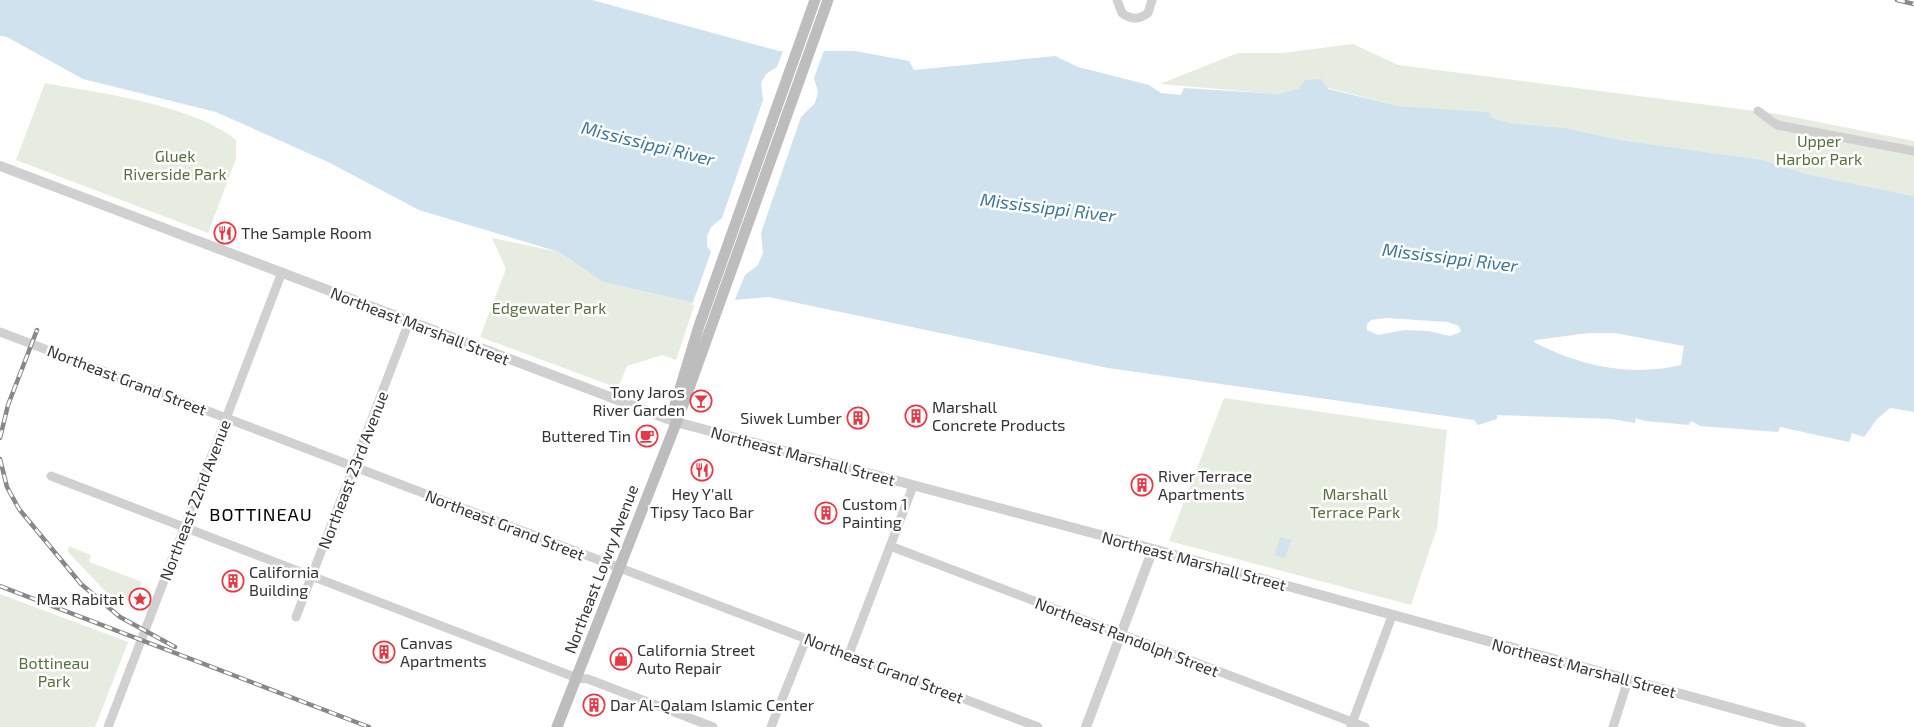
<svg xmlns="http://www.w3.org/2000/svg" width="1914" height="727" font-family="'Exo 2',sans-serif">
	<rect width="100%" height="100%" fill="#fff"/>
	<path fill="#e6ecdf" d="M1353 44 1398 65 1778 114 1914 141V196L1806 174 1763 160 1620 140 1566 128 1511 123 1492 118 1489 112 1399 106 1328 88H1300L1278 94 1160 84 1238 53H1283Z
		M45 83C99 93 194 105 236 140V159L208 233 16 160Z
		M492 238 559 252 603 282 695 303 676 360 662 355 627 366 618 388 480 337 506 269Z
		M1224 398 1447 430 1437 528 1411 605 1169 541Z
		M69 546 91 555 89 562 142 582 133 602 106 592 68 552Z
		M0 594 128 642 95 727H0Z"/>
	<path fill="#cfe2ee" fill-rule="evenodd" d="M0 0H592L779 51H855L909 61 914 70 1055 56 1078 67 1149 85 1161 93 1181 95 1184 88 1278 94 1300 88 1305 80 1321 79 1328 89 1399 106 1489 112 1492 118 1511 123 1566 128 1620 140 1763 160 1806 174 1914 196V412L1890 408 1877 419 1864 437 1852 433 1849 442 1780 427 1778 432 1700 426 1691 421 1689 425 1645 421 1636 418 1635 423 1612 419 1497 415V419L1478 425 1474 420 1108 368 769 297 695 303 603 282 559 252 419 210 328 162 216 112 83 79 7 37 0 36ZM1386 318 1448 322 1459 326 1461 332 1450 336 1428 331 1404 330 1378 335 1367 330V324L1371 320ZM1589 333H1615L1684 346 1681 365C1631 377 1579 366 1534 342L1535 340Z
		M1280 537 1291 540 1285 558 1275 555Z"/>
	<path fill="#fff" d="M784 48H825L814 78 818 92 815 103 801 117 761 233 763 253 758 265 745 275 734 302 692 305 711 252 707 246V236L711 227 722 218 763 100 761 83 766 74 777 67Z"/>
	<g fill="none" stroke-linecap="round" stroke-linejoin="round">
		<path stroke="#d0d0d0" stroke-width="9" d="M1117 0 1122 13C1131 20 1139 20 1148 13L1152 0
			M1758 111 1777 125 1914 151
			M0 332 1038 727
			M51 476 577 678 588 679 713 727
			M890 546 1365 727
			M296 617 409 322
			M849 654 913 486
			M1351 726 1392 616
			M108 727 282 272
			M771 727 806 639
			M1613 727 1628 680"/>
		<path stroke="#d0d0d0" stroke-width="10" d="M0 166 676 422 1153 549 1801 727
			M1086 727 1153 549"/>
		<path stroke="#bdbdbd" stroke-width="11" d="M676 421 675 405 699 326 815 0
			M557 727 682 408 828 0"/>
		<g stroke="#888" stroke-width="4.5">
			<path id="rail" d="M1897 0 1914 4
				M0 438 8 405 37 330
				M0 459 7 487 19 509 81 584 120 617 175 647
				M0 586 369 727"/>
		</g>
		<use href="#rail" stroke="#fff" stroke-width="2.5" stroke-dasharray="8" stroke-linecap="butt"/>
	</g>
	<defs>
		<g id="restaurant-ring" transform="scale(1.125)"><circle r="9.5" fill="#fff" stroke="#e63946" stroke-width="1.5"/><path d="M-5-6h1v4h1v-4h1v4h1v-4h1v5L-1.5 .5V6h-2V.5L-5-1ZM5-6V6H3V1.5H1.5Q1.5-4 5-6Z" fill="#e63946"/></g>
		<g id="bar-ring" transform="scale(1.125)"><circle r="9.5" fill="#fff" stroke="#e63946" stroke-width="1.5"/><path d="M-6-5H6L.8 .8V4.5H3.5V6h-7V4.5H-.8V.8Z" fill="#e63946"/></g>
		<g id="building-ring" transform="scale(1.125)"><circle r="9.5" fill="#fff" stroke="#e63946" stroke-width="1.5"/><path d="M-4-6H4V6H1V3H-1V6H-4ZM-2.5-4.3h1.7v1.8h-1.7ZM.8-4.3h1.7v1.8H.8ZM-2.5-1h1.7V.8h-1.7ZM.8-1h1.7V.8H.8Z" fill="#e63946"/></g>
		<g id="cafe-ring" transform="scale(1.125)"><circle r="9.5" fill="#fff" stroke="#e63946" stroke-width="1.5"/><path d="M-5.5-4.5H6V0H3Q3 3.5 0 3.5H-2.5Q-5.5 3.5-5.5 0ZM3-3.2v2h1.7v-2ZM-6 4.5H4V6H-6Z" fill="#e63946"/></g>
		<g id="sight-ring" transform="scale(1.125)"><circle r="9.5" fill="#fff" stroke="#e63946" stroke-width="1.5"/><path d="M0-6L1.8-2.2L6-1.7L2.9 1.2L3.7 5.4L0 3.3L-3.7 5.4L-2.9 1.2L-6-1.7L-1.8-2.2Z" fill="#e63946"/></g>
		<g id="shop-ring" transform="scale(1.125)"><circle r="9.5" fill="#fff" stroke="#e63946" stroke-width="1.5"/><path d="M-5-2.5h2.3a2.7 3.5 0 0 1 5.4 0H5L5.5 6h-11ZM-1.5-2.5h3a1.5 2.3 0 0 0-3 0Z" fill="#e63946"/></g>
	</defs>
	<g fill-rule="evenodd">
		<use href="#restaurant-ring" x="225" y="233"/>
		<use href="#bar-ring" x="701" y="401"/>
		<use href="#building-ring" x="916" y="416"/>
		<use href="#building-ring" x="858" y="418"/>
		<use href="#cafe-ring" x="647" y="436"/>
		<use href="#restaurant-ring" x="702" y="470"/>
		<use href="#building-ring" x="1142" y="485"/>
		<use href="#building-ring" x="826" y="513"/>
		<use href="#building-ring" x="233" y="581"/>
		<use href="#sight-ring" x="140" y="599"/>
		<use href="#building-ring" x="384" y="652"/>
		<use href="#shop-ring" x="621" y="659"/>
		<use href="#building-ring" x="594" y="705"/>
	</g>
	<g text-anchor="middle" stroke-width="5" stroke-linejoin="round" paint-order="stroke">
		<g font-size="16" fill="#56703f" stroke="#fff">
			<text x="1819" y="147">Upper<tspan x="1819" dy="18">Harbor Park</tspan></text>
			<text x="175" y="162">Gluek<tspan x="175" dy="18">Riverside Park</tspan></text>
			<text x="549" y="314">Edgewater Park</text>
			<text x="1355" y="500">Marshall<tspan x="1355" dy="18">Terrace Park</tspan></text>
			<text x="54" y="669">Bottineau<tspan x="54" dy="18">Park</tspan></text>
		</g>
		<g font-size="16" fill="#333" stroke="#fff" text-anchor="start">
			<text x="241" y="239">The Sample Room</text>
			<text x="685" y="398" text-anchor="end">Tony Jaros<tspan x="685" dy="18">River Garden</tspan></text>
			<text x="932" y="413">Marshall<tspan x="932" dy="18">Concrete Products</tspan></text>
			<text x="842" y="424" text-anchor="end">Siwek Lumber</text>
			<text x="631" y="442" text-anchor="end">Buttered Tin</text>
			<text x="1158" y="482">River Terrace<tspan x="1158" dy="18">Apartments</tspan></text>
			<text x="702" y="500" text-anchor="middle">Hey Y'all<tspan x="702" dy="18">Tipsy Taco Bar</tspan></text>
			<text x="842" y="510">Custom 1<tspan x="842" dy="18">Painting</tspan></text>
			<text x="249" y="578">California<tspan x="249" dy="18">Building</tspan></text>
			<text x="124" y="605" text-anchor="end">Max Rabitat</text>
			<text x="400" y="649">Canvas<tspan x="400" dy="18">Apartments</tspan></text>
			<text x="637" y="656">California Street<tspan x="637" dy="18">Auto Repair</tspan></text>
			<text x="610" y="711">Dar Al-Qalam Islamic Center</text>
		</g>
		<g font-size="16" fill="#333" stroke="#fff">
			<text transform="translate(420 326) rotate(21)" y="6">Northeast Marshall Street</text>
			<text transform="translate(127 380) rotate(21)" y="6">Northeast Grand Street</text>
			<text transform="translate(803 456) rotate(15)" y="6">Northeast Marshall Street</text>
			<text transform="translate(353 470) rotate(-69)" y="6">Northeast 23rd Avenue</text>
			<text transform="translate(195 500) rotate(-69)" y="6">Northeast 22nd Avenue</text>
			<text transform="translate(505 525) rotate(21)" y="6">Northeast Grand Street</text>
			<text transform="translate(1194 561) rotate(15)" y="6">Northeast Marshall Street</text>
			<text transform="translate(601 569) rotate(-69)" y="6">Northeast Lowry Avenue</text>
			<text transform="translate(1127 637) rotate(21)" y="6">Northeast Randolph Street</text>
			<text transform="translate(884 668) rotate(21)" y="6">Northeast Grand Street</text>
			<text transform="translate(1584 668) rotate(15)" y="6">Northeast Marshall Street</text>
		</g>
		<g font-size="18" font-style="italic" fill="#3f7597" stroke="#fff">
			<text transform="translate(648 144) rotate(14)" y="6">Mississippi River</text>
			<text transform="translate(1048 208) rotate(7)" y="6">Mississippi River</text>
			<text transform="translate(1450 258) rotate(7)" y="6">Mississippi River</text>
		</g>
		<g font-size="18" letter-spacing="1" fill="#000" stroke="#fff">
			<text x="261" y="521">BOTTINEAU</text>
		</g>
	</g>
</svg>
